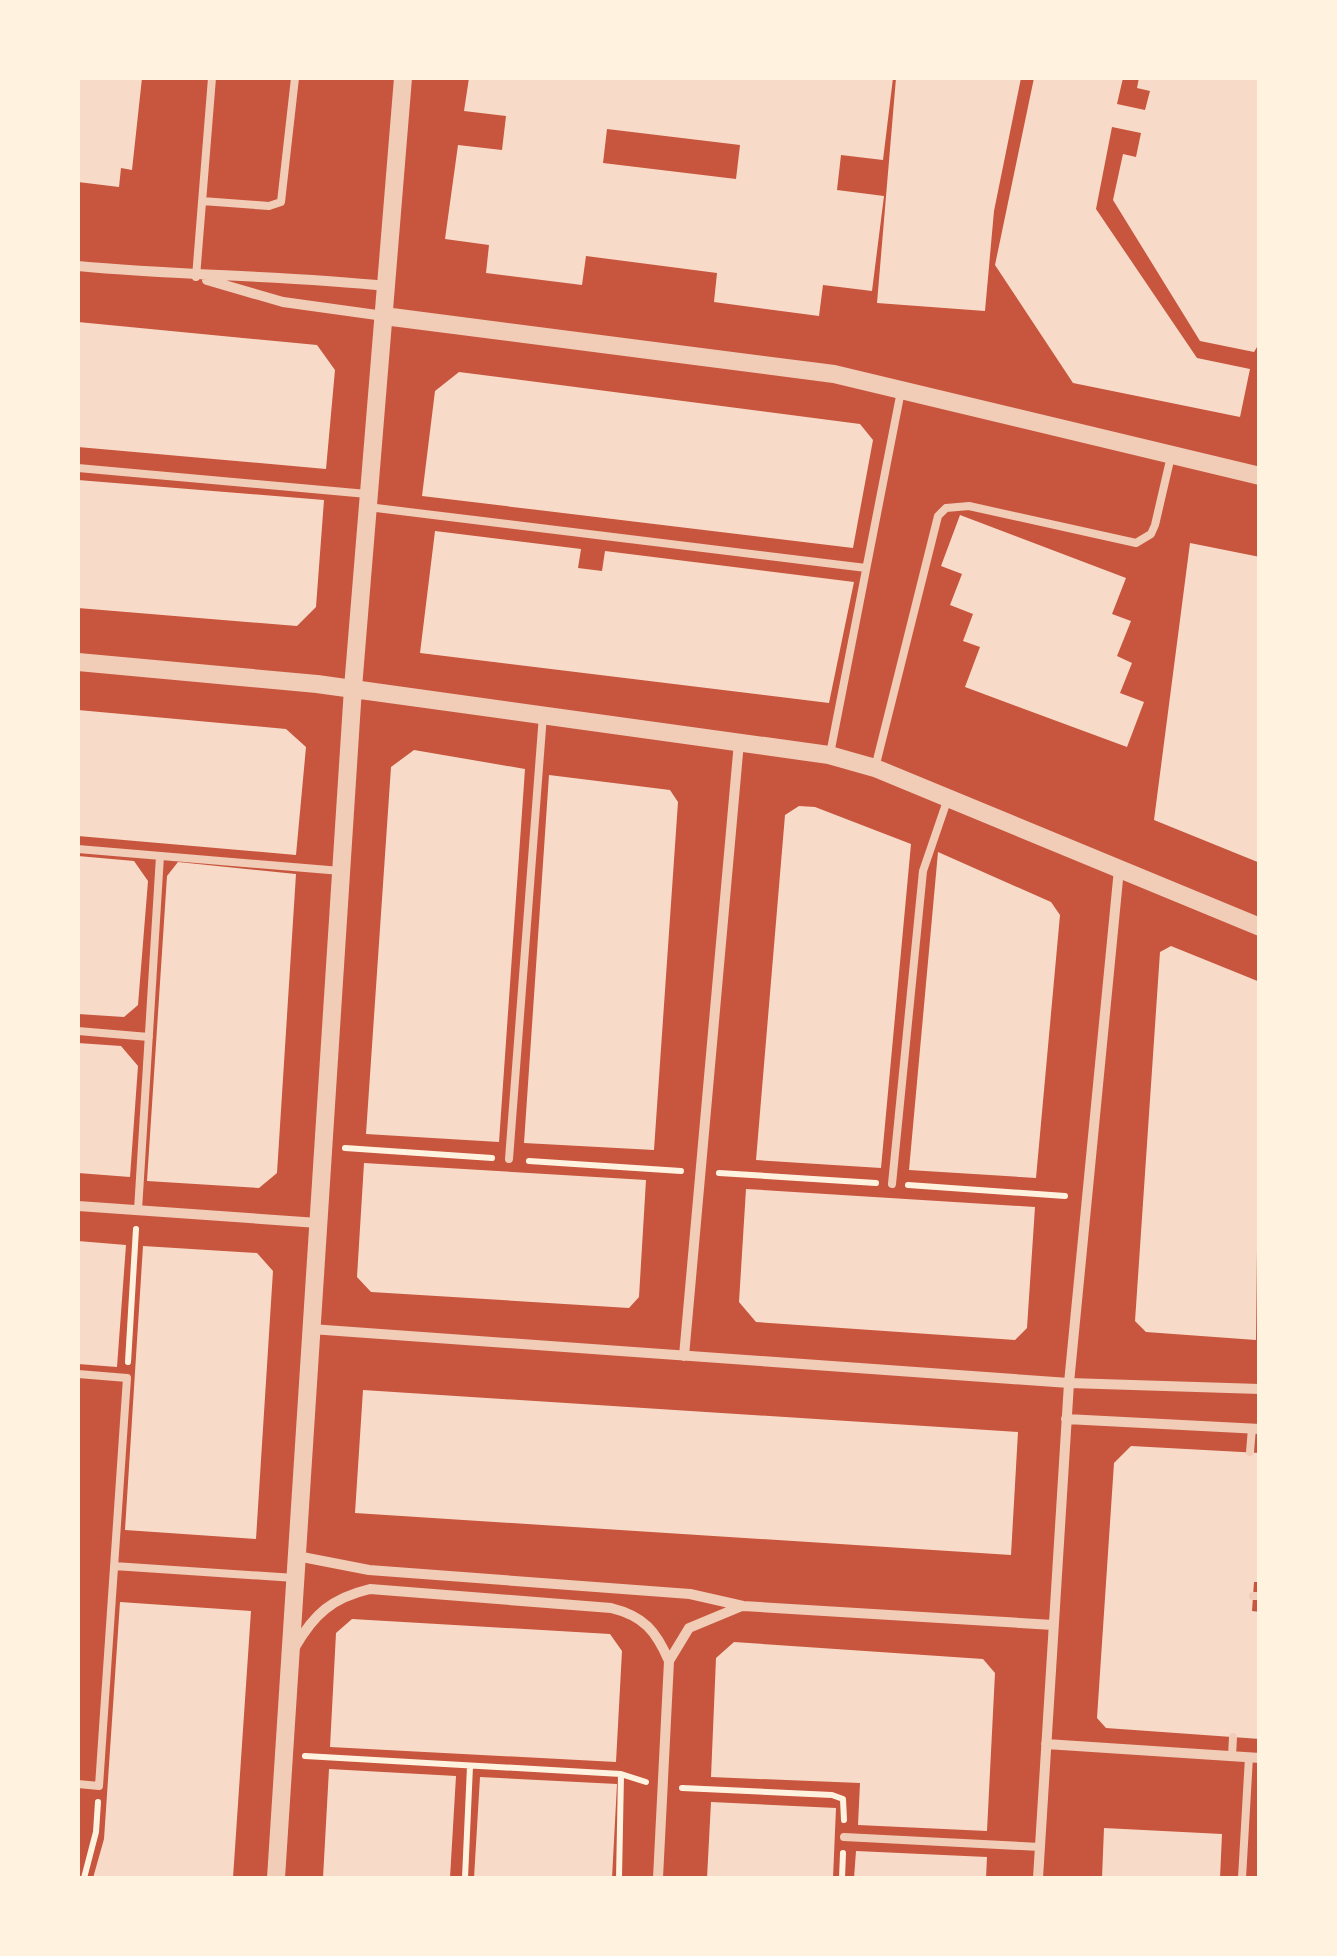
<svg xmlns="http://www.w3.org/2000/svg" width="1337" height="1956" font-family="Overpass,sans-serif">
	<rect width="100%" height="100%" fill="#c8553d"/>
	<path fill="#f7dbc8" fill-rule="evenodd" d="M78 78H142L132 170 121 168 119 187 78 182Z
		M469 78H893L883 160 841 155 837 190 884 196 872 291 823 285 819 316 714 302 717 273 586 256 582 285 486 273 489 245 445 239 458 145 502 150 506 116 464 111ZM607 129 740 145 736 179 603 163Z
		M896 78H1021L994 211 985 311 877 303Z
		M1034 78H1123L1117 104 1145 110 1150 91 1137 88 1139 78H1260V342L1254 352 1200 341 1113 200 1123 154 1136 157 1141 133 1112 127 1096 209 1197 358 1250 369 1240 417 1073 383 995 265Z
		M78 322 317 345 335 370 326 469 78 447Z
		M459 372 860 424 873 440 853 548 422 496 435 391Z
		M78 480 324 500 316 607 297 626 78 608Z
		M960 515 1126 578 1112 614 1131 621 1117 656 1132 663 1120 693 1144 702 1127 747 965 687 980 647 963 641 973 614 950 605 962 574 941 566Z
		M435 531 581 549 578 568 602 571 605 551 854 582 829 703 420 653Z
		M1190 543 1260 557V863L1154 820Z
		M78 710 286 729 306 747 296 855 78 836Z
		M414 750 525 769 499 1142 366 1134 391 767Z
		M549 775 670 790 678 802 654 1150 524 1143Z
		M799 806 815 807 911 844 881 1168 756 1160 785 815Z
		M938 852 1051 902 1060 915 1036 1178 909 1170Z
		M78 856 134 861 148 881 138 1005 124 1017 78 1014Z
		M178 862 296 874 277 1173 259 1188 147 1181 167 876Z
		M1171 946 1260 982 1256 1340 1146 1332 1135 1321 1160 952Z
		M78 1043 121 1046 138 1066 130 1177 78 1173Z
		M364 1163 646 1180 639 1297 629 1308 371 1292 357 1277Z
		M746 1189 1035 1207 1027 1328 1015 1340 756 1322 739 1302Z
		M78 1241 126 1245 117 1367 78 1364Z
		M143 1246 257 1253 273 1271 256 1539 125 1530Z
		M363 1390 1018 1432 1011 1555 355 1513Z
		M1131 1446 1260 1453V1582H1254L1252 1611 1260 1612V1739L1106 1728 1097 1718 1114 1463Z
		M120 1602 251 1611 233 1878H93L104 1839Z
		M352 1619 610 1634 622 1651 616 1762 330 1747 336 1633Z
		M734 1642 983 1659 995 1673 987 1831 858 1825 860 1783 711 1777 716 1658Z
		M329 1769 456 1776 450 1878H323Z
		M480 1777 617 1784 612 1878H474Z
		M711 1802 836 1808 833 1878H707Z
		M1104 1828 1222 1834 1220 1878H1102Z
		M856 1851 987 1857 986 1878H854Z"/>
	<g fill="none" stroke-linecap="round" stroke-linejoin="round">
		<path stroke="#fff3e0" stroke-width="6" d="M345 1148 492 1158
			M529 1161 681 1171
			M719 1173 876 1183
			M908 1185 1065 1196
			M128 1362 136 1229
			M305 1756 621 1774 646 1782
			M682 1788 832 1795 843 1799 844 1820
			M84 1878 96 1832 98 1802
			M465 1878 470 1766
			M619 1878 621 1775
			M842 1878 843 1853"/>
		<path stroke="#f1ccb7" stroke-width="8" d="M202 201 269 206 281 202 295 78
			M196 277 212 78
			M78 468 367 494
			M368 507 866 568
			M830 754 901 391
			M875 768 938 516 946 508 969 506 1136 543 1151 534 1155 525 1171 456
			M78 849 341 871
			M78 1031 149 1037
			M509 1159 543 715
			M892 1184 923 871 948 798
			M138 1210 160 856
			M78 1374 127 1378 99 1786 78 1784
			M1250 1452 1252 1428
			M114 1566 295 1578
			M1253 1596H1260
			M1232 1756 1233 1737
			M844 1837 1040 1847
			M1242 1878 1249 1757"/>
		<path stroke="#f1ccb7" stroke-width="10" d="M78 266C181 276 283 275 386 286
			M207 280 283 302 384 316
			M78 1206 318 1223
			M311 1329 1069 1383 1260 1389
			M684 1356 739 742
			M1066 1419 1260 1429
			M297 1556 369 1570 690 1594 743 1606 1053 1625
			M295 1647C314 1614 332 1598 370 1589L611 1608C644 1616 656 1631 669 1661
			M1046 1744 1260 1758
			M658 1878 669 1661 689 1628 742 1606
			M1038 1878 1069 1383 1119 869"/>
		<path stroke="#f1ccb7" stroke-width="18" d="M384 316 834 374 1260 476
			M78 662 317 684 829 755 875 768 1260 927
			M276 1878 353 688 403 78"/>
	</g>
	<rect width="1337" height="1956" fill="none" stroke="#fff3e0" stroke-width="160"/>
</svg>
